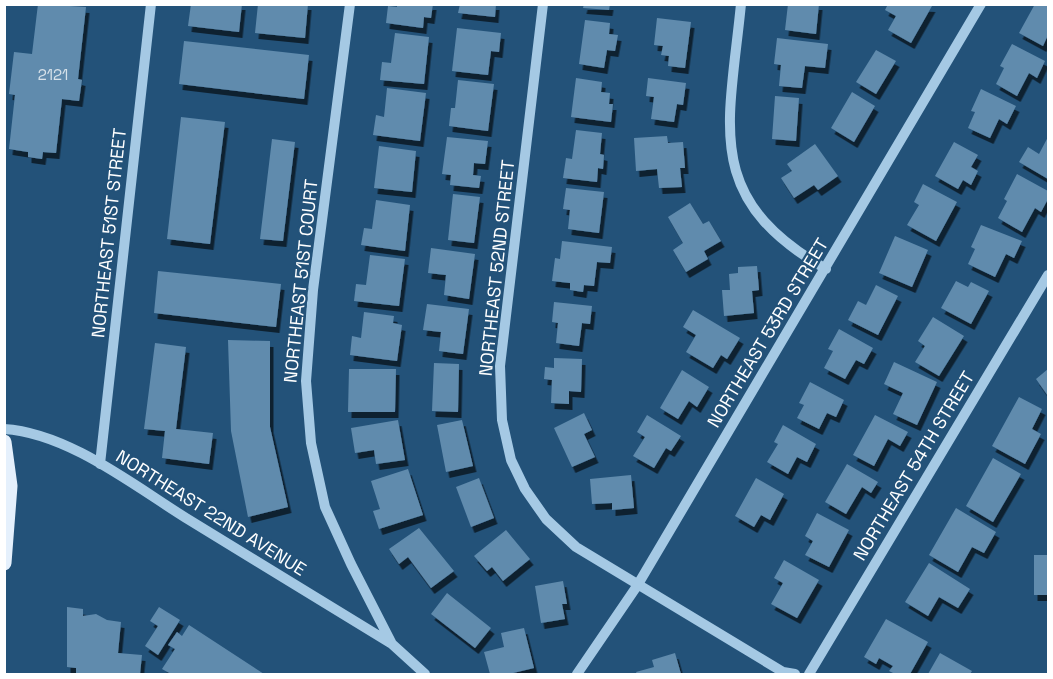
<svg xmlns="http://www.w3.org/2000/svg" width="1053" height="679" font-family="'Space Grotesk',sans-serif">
	<defs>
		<filter id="shadow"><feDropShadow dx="3.5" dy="6" stdDeviation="0" flood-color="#0009"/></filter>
	</defs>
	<rect width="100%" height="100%" fill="#235279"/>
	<path fill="#608bad" filter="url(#shadow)" d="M38 4 86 7 78 79 82 80 79 101 62 99 56 153 43 152 42 159 28 157V152L9 149 15 95 9 94 14 52 32 54Z
		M191 4H242L239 32 188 26Z
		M258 4H308L305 38 255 33Z
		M397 4H433L431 18 424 17 423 28 386 23 388 6 397 7Z
		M460 4H496L495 17 458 13Z
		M584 4H610L609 10 583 8Z
		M788 4H819L816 34 785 30Z
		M888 4 932 6 911 43 888 30 896 16 885 10Z
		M1035 4H1048V35L1043 46 1019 33Z
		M657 18 691 22 685 68 668 66 669 56 661 55 663 46 654 45Z
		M585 20 610 23 609 34 618 35 615 51 607 50 604 68 579 64Z
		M457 28 501 33 499 52 491 51 488 75 452 71Z
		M395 33 429 37 424 84 380 80 382 62 391 63Z
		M777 38 828 44 825 68 805 66 802 88 779 86 781 65 774 64Z
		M184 41 309 55 304 99 179 84Z
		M1012 44 1045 61 1037 78 1029 73 1017 96 996 84 1004 68 1000 66Z
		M876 50 896 61 876 94 856 82Z
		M576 78 602 82 601 92 610 93 609 104H613L611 122 571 117Z
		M648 78 686 83 683 105 677 104 674 122 651 119 654 97 646 96Z
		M458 80 494 84 488 131 449 126 451 108H455Z
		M387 88 426 93 420 141 373 135 376 115 384 117Z
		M981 89 1016 106 1007 124 999 119 990 138 968 128 975 112 971 111Z
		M852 92 875 106 854 142 831 128Z
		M775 96 799 98 796 141 772 139Z
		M181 117 225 122 210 244 167 239Z
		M576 130 602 133 600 154 604 155 603 169 598 168 597 182 563 178 566 158 572 159Z
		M667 136 668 143 683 142 685 168H680L682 187 659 188 657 169 636 171 634 138Z
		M447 137 488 141 485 164 474 163 473 175 481 176 479 188 450 185 451 175 442 174Z
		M1048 137V179L1019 162 1028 147 1039 154Z
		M272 139 295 142 283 241 260 239Z
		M954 142 978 155 971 167 978 171 971 185 963 180 958 189 935 176Z
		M815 144 838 176 818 190 814 185 794 198 781 178 792 171 787 164Z
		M379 146 416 151 412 192 374 188Z
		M1017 174 1048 191V199L1041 212 1035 208 1022 232 998 218 1007 201 1004 199Z
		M923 184 957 202 936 241 907 225 919 205 914 202Z
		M566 188 604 192 599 233 568 229 570 210 563 209Z
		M453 194 480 197 474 243 448 240Z
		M376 200 410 205 405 251 361 245 364 228 372 229Z
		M690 203 703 224 709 221 721 241 704 251 708 259 686 272 673 250 683 243 668 217Z
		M981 225 1022 241 1014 258 1006 254 995 277 968 264 975 249 971 247Z
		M895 236 928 250 912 287 879 273Z
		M562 241 612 247 610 263 597 262 594 286 584 285 583 292 570 290V283L552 281 555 258 560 259Z
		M431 248 475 254 469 299 444 295 446 275 428 273Z
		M370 255 405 259 399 306 354 301 356 284 366 285Z
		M757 266 759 290 752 291 754 313 724 316 722 290H730L729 274 738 273V267Z
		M158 271 281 284 276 327 154 313Z
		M956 281 968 287 971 282 989 291 971 324 941 308Z
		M876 285 898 296 878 335 848 320 858 301 866 305Z
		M554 302 592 306 590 324 582 323 579 346 556 343 558 323 552 322Z
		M427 304 469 309 463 354 439 351 441 332 423 330Z
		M693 310 740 338 727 359 721 355 713 368 686 352 696 335 683 327Z
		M364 312 394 316 393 323 402 325 397 361 350 355 352 336 361 338Z
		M933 317 964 336 939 376 915 362 925 346 918 341Z
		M839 329 873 348 864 364 856 360 845 379 824 368 833 351 828 349Z
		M228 340 270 341V427L288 507 248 517 231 431Z
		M155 343 186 347 176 429 213 433 209 464 162 458 165 431 144 429Z
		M554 358 582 359 581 392 569 391V404L551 403 552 380 544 379 545 367 554 368Z
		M894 362 937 382 917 425 893 414 903 393 884 384Z
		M434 363 459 364 458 412 432 411Z
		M349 369H396L395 412H348Z
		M1048 369V396L1036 379Z
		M682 370 709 387 697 407 689 401 678 419 660 408Z
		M810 382 844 400 836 417 827 413 819 429 797 418 804 405 799 403Z
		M1019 397 1042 409 1032 429 1041 434 1025 464 992 446Z
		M584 413 592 430 584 434 595 457 572 467 554 428Z
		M647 415 681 436 671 451 666 448 654 468 633 456 645 437 637 432Z
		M875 415 908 432 900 446 888 439 874 466 853 455Z
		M398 420 405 460 376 464 374 450 355 453 351 428Z
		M462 420 473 466 446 472 437 425Z
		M783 425 816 444 807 462 797 457 788 474 767 462 778 444 774 442Z
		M993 458 1021 474 993 522 966 506Z
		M847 464 878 482 871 493 862 487 846 514 825 502Z
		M408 469 423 515 379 529 373 511 380 509 371 481Z
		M631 475 634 508 612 510V503L592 504 590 479Z
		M479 478 494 518 471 527 456 487Z
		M756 478 784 494 770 520 761 515 754 527 735 516Z
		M956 508 996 532 984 553 972 547 958 572 929 555Z
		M817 513 849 530 829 567 805 555 813 541 805 536Z
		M419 528 454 571 431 588 408 557 399 564 389 549Z
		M506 530 530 559 503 581 492 567 487 571 474 556Z
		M1034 555H1048V595H1034Z
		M784 560 819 580 797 618 771 604 783 583 774 578Z
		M929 563 970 589 958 608 939 597 928 616 905 602Z
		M563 581 567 604H562L565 619 541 623 535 586Z
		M447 593 491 628 475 648 431 614Z
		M67 607 83 609V616L96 614 107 620 121 622 118 653 142 655 140 674H76V668L67 667Z
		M159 607 180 620 158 655 145 646 158 626 150 621Z
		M886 619 928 642 910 674H895L889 671 893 666 879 658 876 664 864 657Z
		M189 625 264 674H171L162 669 175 649 168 645 177 632 182 636Z
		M524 628 534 668 509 674H490L484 652 504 647 501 633Z
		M675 653 681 674H637L636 672 654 667 652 660Z
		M940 653 972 671 970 674H928Z"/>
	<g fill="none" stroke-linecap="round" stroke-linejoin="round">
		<path stroke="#a5c9e4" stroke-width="10" d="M350 4 313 290 306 381 311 443 325 507 351 564 392 644 425 674
			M543 4 500 366 502 420 511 460 525 489 546 519 576 547 783 672 795 674
			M741 4C729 126 702 198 826 269
			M4 429C68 433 133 485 186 518 255 560 324 602 392 644
			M100 464 151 4
			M577 674 637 586 981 4
			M809 674 1048 275"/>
		<path stroke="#e5f0fc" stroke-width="15" d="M4 442 10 486 4 563"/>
	</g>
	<g text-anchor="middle" stroke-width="4.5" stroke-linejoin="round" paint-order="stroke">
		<g font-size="15" fill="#d7e2ea">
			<text x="53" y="80">2121</text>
		</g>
		<g font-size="18" fill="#fff" stroke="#235279">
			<text transform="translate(109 233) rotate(-84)" y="6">NORTHEAST 51ST STREET</text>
			<text transform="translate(497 268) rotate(-84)" y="6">NORTHEAST 52ND STREET</text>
			<text transform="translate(301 281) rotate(-84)" y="6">NORTHEAST 51ST COURT</text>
			<text transform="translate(768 333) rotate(-59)" y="6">NORTHEAST 53RD STREET</text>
			<text transform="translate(914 466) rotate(-59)" y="6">NORTHEAST 54TH STREET</text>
			<text transform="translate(211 513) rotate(32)" y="6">NORTHEAST 22ND AVENUE</text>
		</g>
	</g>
	<rect width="1053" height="679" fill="none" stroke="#ffffff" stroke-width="12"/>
</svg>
